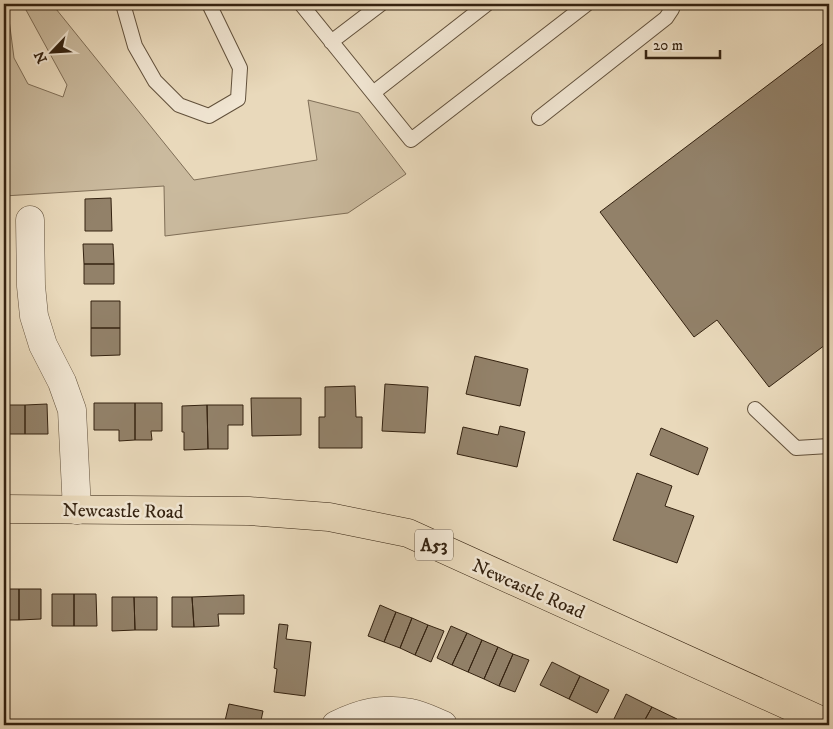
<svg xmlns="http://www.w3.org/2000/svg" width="833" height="729" font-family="'IM FELL DW Pica',serif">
	<rect width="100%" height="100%" fill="#e9d9bb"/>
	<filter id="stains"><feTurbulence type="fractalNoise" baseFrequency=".004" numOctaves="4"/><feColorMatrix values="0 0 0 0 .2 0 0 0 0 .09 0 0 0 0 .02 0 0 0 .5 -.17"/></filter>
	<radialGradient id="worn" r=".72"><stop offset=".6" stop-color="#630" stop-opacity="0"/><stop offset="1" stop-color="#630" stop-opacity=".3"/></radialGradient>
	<path fill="#caba9e" stroke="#7f6e57" d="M4 4H7L14 58 28 84 63 97 67 85 26 10 32 4H52L194 180 317 160 308 100 359 113 406 174 348 213 165 236 164 186 4 196Z"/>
	<path fill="#928169" stroke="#342210" d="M829 39V342L769 387 717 320 694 337 600 212Z
		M111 198 112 231H85V199Z
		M83 244H113L114 264H84Z
		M84 264H114V284H84Z
		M91 301H120V328H91Z
		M91 328H120V355L91 356Z
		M475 356 528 369 520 406 466 394Z
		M385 384 428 387 425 433 382 431Z
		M355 386 356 417H362V448H319V417H325V387Z
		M251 398H301V435L252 436Z
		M94 403H135V440L119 441V430H94Z
		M135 403H162V431H151L152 440H135Z
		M47 404 48 434H25V405Z
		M4 405H25V434H4Z
		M207 405H243V425H228V449H208Z
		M207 405 208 449 184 450V432H182V406Z
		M500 426 525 432 517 467 457 454 463 427 498 435Z
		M661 428 708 448 698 475 650 455Z
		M637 473 672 486 665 506 694 516 677 563 613 540Z
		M4 589H19V620H4Z
		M19 589H41V619L19 620Z
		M52 594H74V626H52Z
		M74 594H96L97 626H74Z
		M244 595V614H218L219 626 194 627 192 597Z
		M112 597H134L135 630 112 631Z
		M134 597H157V630H135Z
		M172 597H192L194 627H172Z
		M380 605 396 612 384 642 368 636Z
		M396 612 412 618 400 648 384 642Z
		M412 618 428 625 415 655 400 648Z
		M279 624 288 625 286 639 311 642 305 696 274 692 277 669 274 668Z
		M428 625 444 631 431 662 415 655Z
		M451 626 467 633 452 665 437 658Z
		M467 633 482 640 468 672 452 665Z
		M482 640 498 647 484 679 468 672Z
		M498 647 513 654 499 686 484 679Z
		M513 654 529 660 515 692 499 686Z
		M552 662 580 676 569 699 540 685Z
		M580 676 609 690 597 713 569 699Z
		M626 694 652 707 642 725H621L613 721Z
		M229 704 263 711 260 725H224Z
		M652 707 677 719 674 725H642Z"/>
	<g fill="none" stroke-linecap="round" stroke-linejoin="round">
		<g stroke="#61503b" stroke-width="16">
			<path id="service" d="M123 4 135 46 155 81 179 105 209 116 238 99 240 68 209 4
				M301 4 411 140 587 4
				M331 42 381 4
				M373 93 487 4
				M539 118 666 18 672 9 669 4
				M755 409 796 448 829 446"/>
		</g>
		<g stroke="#61503b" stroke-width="29">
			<path id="minor" d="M30 220 31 286 34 316 43 345 62 382 72 410 77 510
				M336 725C361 713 382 707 411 713 422 715 433 721 443 725"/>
		</g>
		<g stroke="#342210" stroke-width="29">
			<path id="trunk" d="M4 509 249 511 329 517 408 533 829 724"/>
		</g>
		<use href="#service" stroke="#f1e6d3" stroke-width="14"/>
		<use href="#minor" stroke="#f1e6d3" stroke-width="28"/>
		<use href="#trunk" stroke="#e9d9bb" stroke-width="28"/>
	</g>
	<g text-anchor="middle" stroke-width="5" stroke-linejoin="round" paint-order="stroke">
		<rect fill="#f1e6d3" stroke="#6d5d4a" stroke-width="1" x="415" y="529.5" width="38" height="31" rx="4"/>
		<g font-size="18" font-weight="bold" fill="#342210">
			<text x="434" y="551">A53</text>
		</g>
		<g font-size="19" fill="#342210" stroke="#f1e6d3">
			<text transform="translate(123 510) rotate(1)" y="7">Newcastle Road</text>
			<text transform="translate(529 588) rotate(24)" y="7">Newcastle Road</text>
		</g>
	</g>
	<rect width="833" height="729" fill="none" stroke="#e9d9bb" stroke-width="20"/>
	<rect x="5" y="5" width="823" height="719" fill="none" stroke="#342210" stroke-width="2.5"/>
	<rect x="10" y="10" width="813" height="709" fill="none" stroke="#342210"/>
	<g transform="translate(52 52) rotate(245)" stroke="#f1e6d3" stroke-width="4" paint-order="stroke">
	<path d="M0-4L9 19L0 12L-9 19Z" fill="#342210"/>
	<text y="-8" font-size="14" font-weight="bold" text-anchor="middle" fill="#342210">N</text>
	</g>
	<path d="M646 50v8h74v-8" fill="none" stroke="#342210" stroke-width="2.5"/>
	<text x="653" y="50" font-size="15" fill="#342210" stroke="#f1e6d3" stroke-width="4" paint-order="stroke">20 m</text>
	<rect width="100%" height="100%" filter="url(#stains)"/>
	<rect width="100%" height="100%" fill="url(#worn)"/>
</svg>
